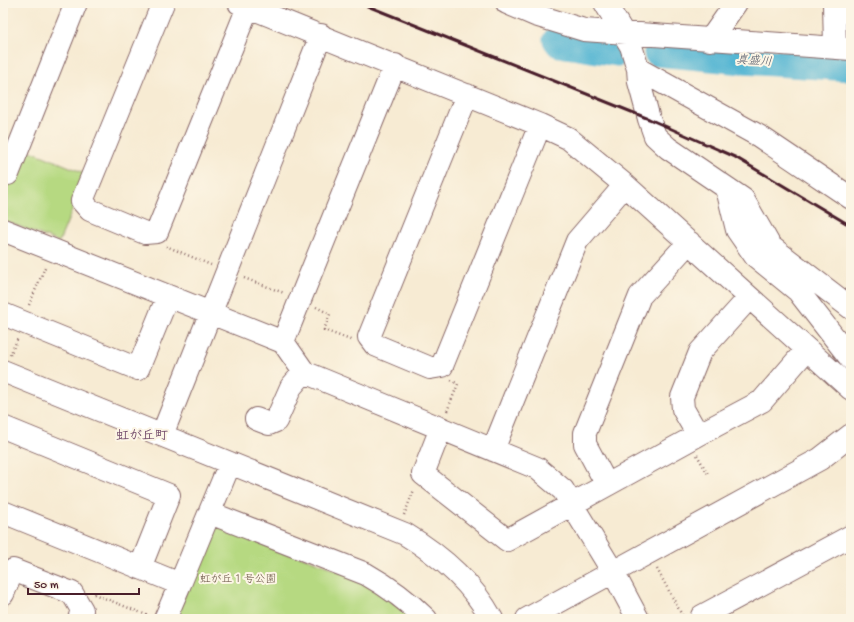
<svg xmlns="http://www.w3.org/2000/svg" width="854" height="622" font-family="'Gochi Hand','Klee One',sans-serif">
	<rect width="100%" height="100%" fill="#fcf5e5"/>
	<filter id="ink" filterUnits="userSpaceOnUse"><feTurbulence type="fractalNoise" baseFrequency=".025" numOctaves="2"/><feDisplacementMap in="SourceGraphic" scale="8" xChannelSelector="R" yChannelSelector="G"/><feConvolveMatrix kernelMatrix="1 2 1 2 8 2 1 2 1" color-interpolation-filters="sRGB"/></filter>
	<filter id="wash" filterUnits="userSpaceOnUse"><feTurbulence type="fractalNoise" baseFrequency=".012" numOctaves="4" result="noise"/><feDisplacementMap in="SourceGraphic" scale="16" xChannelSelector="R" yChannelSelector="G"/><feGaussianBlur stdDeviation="0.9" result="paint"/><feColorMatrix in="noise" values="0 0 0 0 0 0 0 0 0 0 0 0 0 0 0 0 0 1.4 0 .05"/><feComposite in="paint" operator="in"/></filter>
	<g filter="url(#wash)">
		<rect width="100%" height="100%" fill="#f7ebd3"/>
		<path fill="#b6d981" stroke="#807c56" d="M26 149 87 174 59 242 3 220V197L9 182Z
			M214 524 364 580 414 619H175Z"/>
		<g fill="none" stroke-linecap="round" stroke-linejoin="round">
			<path stroke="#54b6d3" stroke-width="27" d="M556 40 559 44 617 53
				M657 53 743 61 851 68"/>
		</g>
	</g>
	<g filter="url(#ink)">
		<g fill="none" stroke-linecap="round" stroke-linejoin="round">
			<g stroke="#876666" stroke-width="24">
				<path id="minor" d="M163 3 82 201 90 210 145 233 157 232 248 7
					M239 3 540 125 568 138 625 185 851 389
					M507 3 535 15 584 30 851 49
					M605 3 631 46 638 69 639 82 649 119 655 136 668 148 743 199 770 246 851 308
					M834 3 835 48
					M710 40 736 3
					M638 69 759 136 851 198
					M467 95 369 337 375 345 430 368 442 366 540 125
					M3 173 8 174 76 3
					M727 189 737 230 755 256 798 291 851 359
					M3 230 283 342 304 372 291 387 276 421 269 424 256 419
					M3 314 138 369 168 296
					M283 342 395 65
					M3 371 405 534C440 555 472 583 492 619
					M304 372 537 468 563 490 613 572 527 619
					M3 427 169 495 140 568
					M441 428 423 474 507 540 607 485 585 444V433L640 296 689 242
					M162 435 321 35
					M698 435 762 401 807 349
					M493 450 577 241 625 185
					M607 485 698 435 683 409 682 397 700 352 749 298
					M3 512 180 584 230 463
					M210 513 366 574C389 587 408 601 426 619
					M3 594 13 570 72 593 82 610 79 619
					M165 619 180 584
					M638 619 613 572 820 459 851 435
					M702 619V616L851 536"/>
			</g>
			<path stroke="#876666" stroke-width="2.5" stroke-dasharray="1 3" stroke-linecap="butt" d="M166 246 211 265
				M244 278 284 293
				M29 305 46 265
				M316 307 330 314 324 330 353 341
				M10 355 18 338
				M447 411 458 384 451 380
				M697 455 708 474
				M404 515 414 490
				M657 569 683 617
				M94 594 149 616"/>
			<use href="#minor" stroke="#fff" stroke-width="22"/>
			<path stroke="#4a1f2b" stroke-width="3" d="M360 3 649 119 735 157 851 226"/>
		</g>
	</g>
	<g text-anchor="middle" stroke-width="4" stroke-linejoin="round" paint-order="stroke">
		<g font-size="11" fill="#654e40" stroke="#fcf5e5">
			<text x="238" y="582">虹が丘１号公園</text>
		</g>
		<g font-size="12" font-style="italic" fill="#4e5466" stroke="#fcf5e5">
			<text transform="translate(754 60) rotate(4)" y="4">真盛川</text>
		</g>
		<g font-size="13" font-weight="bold" fill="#734c6b" stroke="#fcf5e5">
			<text x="142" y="439">虹が丘町</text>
		</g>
	</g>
	<rect width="854" height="622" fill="none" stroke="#fcf5e5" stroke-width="16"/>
	<path d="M28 588v6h111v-6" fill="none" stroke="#4a1f2b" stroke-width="2"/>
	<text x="34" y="588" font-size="12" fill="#4a1f2b" stroke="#fcf5e5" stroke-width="3" paint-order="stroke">50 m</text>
</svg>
